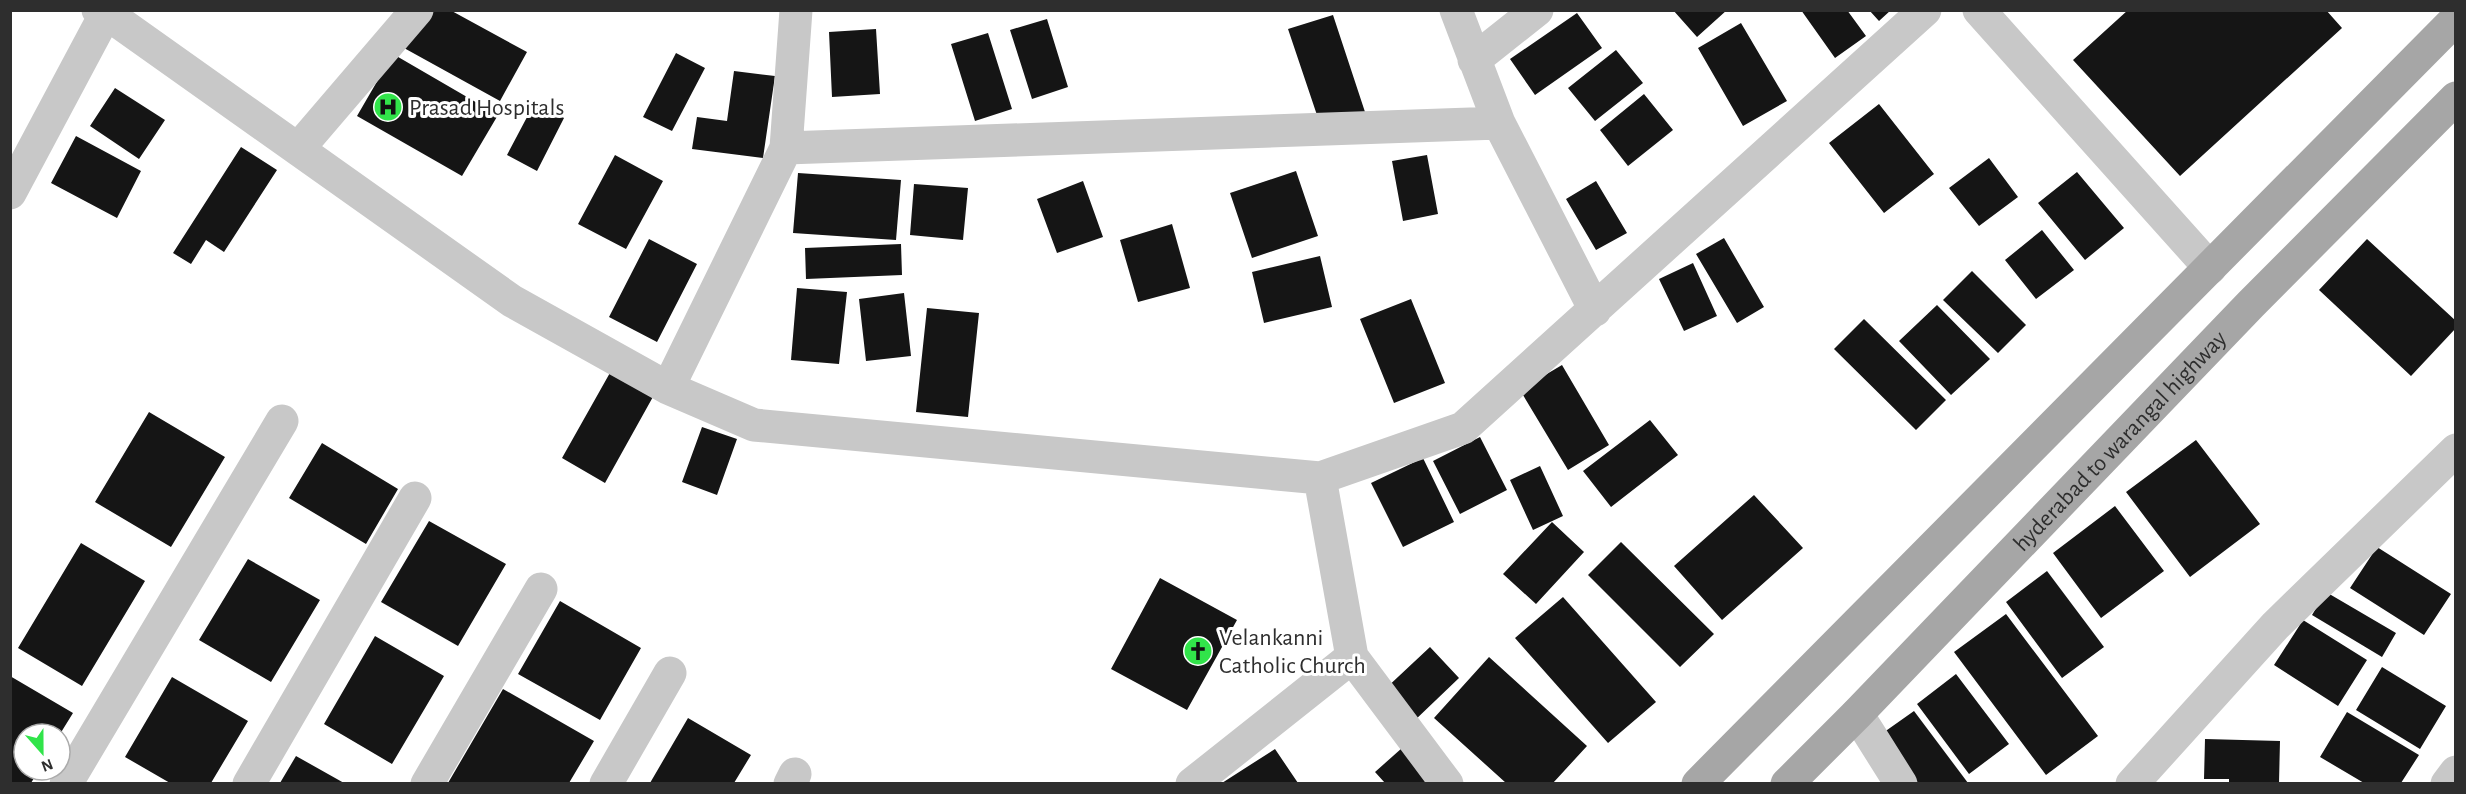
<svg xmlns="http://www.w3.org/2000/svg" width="2466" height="794" font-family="'Alegreya Sans',sans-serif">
	<rect width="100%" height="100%" fill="#fff"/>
	<path fill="#151515" d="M424 10H450L527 52 500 101 404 48Z
		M1673 10H1727L1697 37Z
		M1801 10H1847L1866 36 1835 58Z
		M1869 10H1891L1879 21Z
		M2128 10H2326L2342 28 2180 176 2073 60Z
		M1577 13 1602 48 1535 95 1510 59Z
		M1333 15 1365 112 1321 127 1288 29Z
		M1047 19 1068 87 1032 99 1010 30Z
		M1741 23 1787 101 1743 126 1698 48Z
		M876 29 880 94 832 97 829 32Z
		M988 33 1012 109 975 121 951 44Z
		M1616 50 1643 83 1595 121 1568 88Z
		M676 53 705 68 672 131 643 117Z
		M393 54 498 115 462 176 357 116Z
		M734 71 775 76 763 158 692 149 697 117 727 121Z
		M115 88 165 120 139 159 90 126Z
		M1644 94 1673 130 1628 166 1600 130Z
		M535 102 564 118 537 171 507 155Z
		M1879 104 1934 174 1884 213 1829 143Z
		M76 136 141 171 117 218 51 183Z
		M241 147 277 170 224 252 206 240 191 264 173 253Z
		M615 155 663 181 626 249 578 224Z
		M1427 155 1438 214 1403 221 1392 161Z
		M1989 158 2018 197 1979 226 1949 188Z
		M1296 171 1318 236 1252 258 1230 193Z
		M2077 172 2124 228 2085 260 2038 203Z
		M798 173 901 180 896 240 793 233Z
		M1083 181 1103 237 1057 253 1037 199Z
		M1596 181 1627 233 1596 250 1566 199Z
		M914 184 968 188 963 240 910 235Z
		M1172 224 1190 288 1138 302 1120 240Z
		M2042 230 2074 270 2036 299 2005 260Z
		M1724 238 1764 307 1737 323 1696 254Z
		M649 239 697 264 657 342 609 317Z
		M2367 239 2456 321V328L2411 376 2319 290Z
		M901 244 902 275 806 279 805 248Z
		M1320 256 1332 307 1264 323 1252 272Z
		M1693 263 1717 316 1684 331 1659 279Z
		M1972 271 2026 325 1998 353 1943 300Z
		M797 288 847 292 839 364 791 360Z
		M904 293 911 356 866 361 859 299Z
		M1411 299 1445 383 1394 403 1360 319Z
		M1937 305 1990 359 1951 395 1899 341Z
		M927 308 979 313 968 417 916 412Z
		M1864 319 1946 400 1916 430 1834 349Z
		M1562 365 1609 445 1568 470 1520 390Z
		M611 371 654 395 605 483 562 458Z
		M149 412 225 457 171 547 95 502Z
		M1650 420 1678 455 1611 507 1583 471Z
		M702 427 737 439 717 495 682 482Z
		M1480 437 1507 490 1460 514 1433 461Z
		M2196 440 2260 524 2190 577 2126 492Z
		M322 443 398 489 366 544 289 498Z
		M1423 458 1454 522 1403 547 1371 483Z
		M1540 466 1563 516 1533 530 1510 480Z
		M1754 495 1803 548 1722 620 1674 566Z
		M2115 506 2164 571 2101 618 2053 553Z
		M429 521 506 564 458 646 381 602Z
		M1552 522 1584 552 1536 604 1503 574Z
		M1621 542 1714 634 1680 667 1588 575Z
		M81 543 145 581 82 686 18 648Z
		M2377 547 2451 594 2424 635 2350 588Z
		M248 559 320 600 271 682 199 640Z
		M2047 571 2104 647 2062 678 2006 602Z
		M1160 578 1237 620 1187 710 1111 669Z
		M2326 592 2396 633 2382 657 2312 615Z
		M1563 597 1656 702 1608 743 1515 638Z
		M560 601 641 648 600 720 518 674Z
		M2006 614 2098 736 2046 775 1954 652Z
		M2303 620 2367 660 2338 706 2274 665Z
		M375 636 444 676 392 764 324 724Z
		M1430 647 1459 678 1413 722 1383 691Z
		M1489 657 1587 746 1553 783H1506L1434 718Z
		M2382 667 2446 706 2420 749 2356 710Z
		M1956 674 2009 744 1969 774 1917 704Z
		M10 676 73 713 60 734H24V770H39L31 783H10Z
		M172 677 248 721 211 783H170L125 757Z
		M503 689 594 741 569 783H448Z
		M1914 711 1968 783H1917L1880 735Z
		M2347 712 2419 755 2401 783H2364L2320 757Z
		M688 718 751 755 734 783H650Z
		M2205 739 2280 741 2279 783H2229V779H2204Z
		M1402 748 1433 783H1385L1375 772Z
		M1275 749 1298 783H1222Z
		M296 756 344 783H280Z"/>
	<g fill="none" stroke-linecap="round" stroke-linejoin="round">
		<path stroke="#c8c8c8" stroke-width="33" d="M98 10 106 13 512 301 668 388 754 425 1320 478 1463 428 1925 10
			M1456 10 1499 123 1595 310
			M1979 10 2210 268
			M1474 60 1537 10
			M786 148 796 10
			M298 149 417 10
			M10 193 106 13
			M668 388 786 148 1499 123
			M1320 478 1352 657 1447 784
			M1857 714 1901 784
			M66 784 282 421
			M249 784 415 498
			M427 784 541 589
			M606 784 670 673
			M790 784 795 774
			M1192 784 1352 657
			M2132 784 2275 626 2456 450
			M2447 784 2456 772"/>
		<g stroke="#a6a6a6" stroke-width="33">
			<path d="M1698 784 2456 19"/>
			<path id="s1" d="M1787 784 1857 714 2251 304 2456 98"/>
		</g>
	</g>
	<defs>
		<g id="hospital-disc" transform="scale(1.5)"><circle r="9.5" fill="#31e44a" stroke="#fff"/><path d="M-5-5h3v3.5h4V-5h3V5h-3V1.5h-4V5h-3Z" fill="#111"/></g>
		<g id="church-disc" transform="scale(1.5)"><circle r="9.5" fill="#31e44a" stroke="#fff"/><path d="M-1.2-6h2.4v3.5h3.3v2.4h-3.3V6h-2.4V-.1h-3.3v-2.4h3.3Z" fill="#111"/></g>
	</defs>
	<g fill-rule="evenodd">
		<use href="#hospital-disc" x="388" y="107"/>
		<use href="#church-disc" x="1198" y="651"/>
	</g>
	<g text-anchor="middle" stroke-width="6" stroke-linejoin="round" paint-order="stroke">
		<g font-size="24" fill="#2e2e2e" stroke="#fff" text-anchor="start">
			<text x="409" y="115">Prasad Hospitals</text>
			<text x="1219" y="645">Velankanni<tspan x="1219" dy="28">Catholic Church</tspan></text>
		</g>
		<g font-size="24" fill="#2e2e2e" stroke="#fff">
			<text dy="8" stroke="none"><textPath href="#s1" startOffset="478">hyderabad to warangal highway</textPath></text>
		</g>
	</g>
	<rect width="2466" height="794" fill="none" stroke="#2e2e2e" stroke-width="24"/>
	<g transform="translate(42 752) rotate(159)"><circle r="28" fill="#ffffff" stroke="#ababab" stroke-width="1.5"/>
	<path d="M0-4.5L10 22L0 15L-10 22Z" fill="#31e44a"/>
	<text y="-9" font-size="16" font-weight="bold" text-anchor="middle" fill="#2e2e2e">N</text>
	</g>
</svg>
